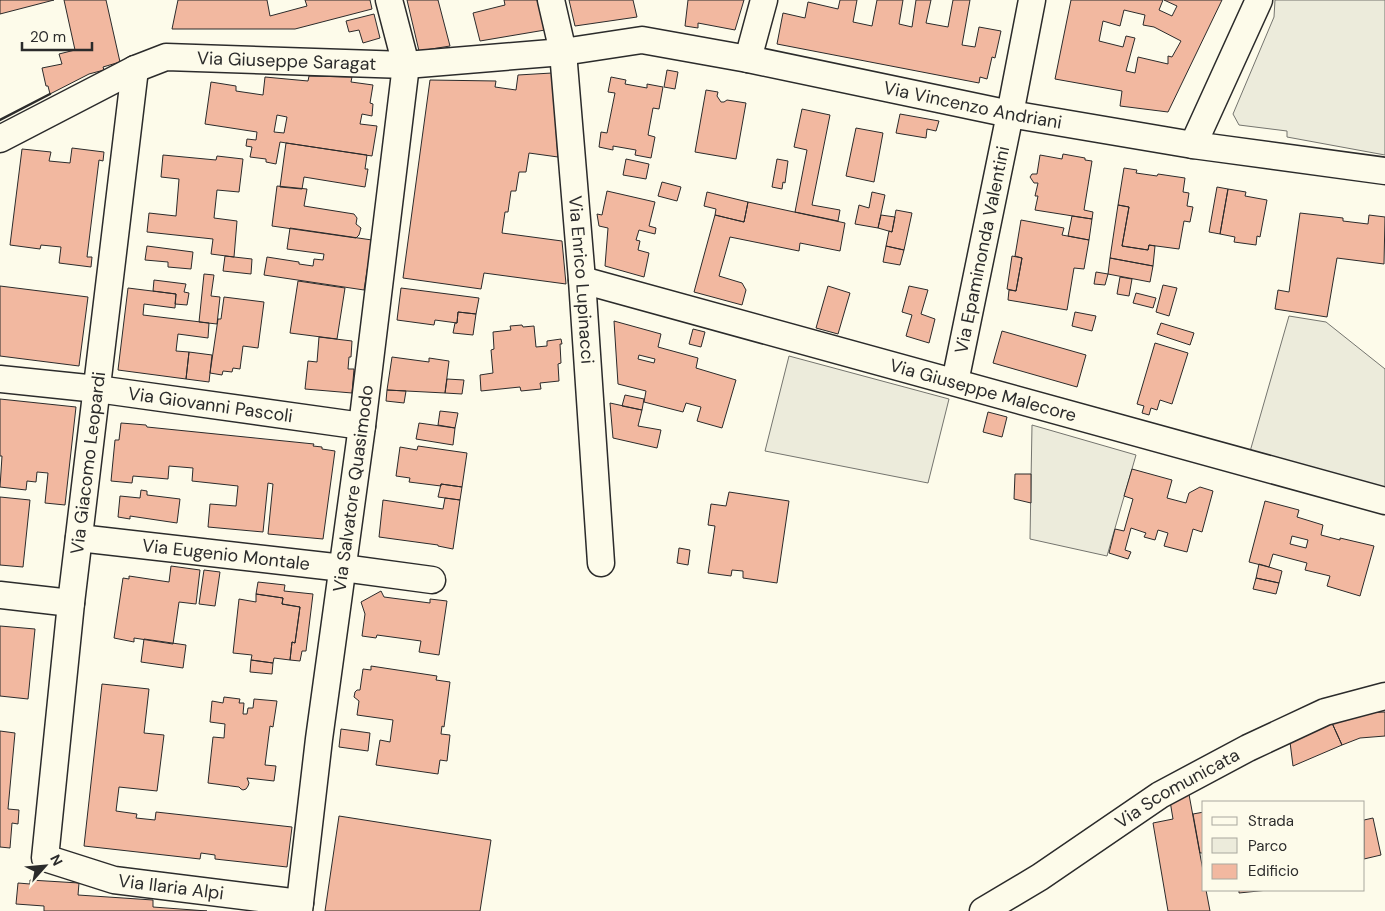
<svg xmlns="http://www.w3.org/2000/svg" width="1385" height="911" font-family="'DM Sans',sans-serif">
	<rect width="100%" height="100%" fill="#fdfbea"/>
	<path fill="#ecebdb" stroke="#74746e" d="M1275 0H1385V155L1287 137V131L1239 125 1233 114 1274 17Z
		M1289 316 1326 322 1385 369V491L1249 455Z
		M789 356 949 399 928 483 765 451Z
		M1032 425 1136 455 1107 556 1030 539Z"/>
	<path fill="#f2b8a0" stroke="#2b2b2b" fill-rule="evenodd" d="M0 0H54L0 14Z
		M64 0H106L120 62 103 67 104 70 89 74 50 94 48 86H46L42 68 62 64 59 54 75 50Z
		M178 0H267L270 16 307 6 305 0H370L372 9 295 29H172Z
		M407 0H438L450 46 419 51Z
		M504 0H537L545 30 480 41 473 13 505 5Z
		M569 0H633L637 17 575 26Z
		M688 0H744L735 30 698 23V28L685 26Z
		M840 0H857L853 22 872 26 877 0H903L899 24 912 27 916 0H931L926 23 948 27 953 0H970L962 45 975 47 979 27 1001 31 995 58 992 57 987 79 980 77 979 83 777 44 783 13 805 18 808 2 838 9Z
		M1071 0H1163L1159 10 1172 16 1177 6 1164 0H1222L1168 112 1120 106 1122 91 1055 79ZM1124 10 1145 15 1143 25 1154 27 1181 41 1172 57 1168 56V64L1138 57 1135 73 1126 71 1135 38 1126 36 1123 47 1099 41 1103 21 1120 26Z
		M374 14 380 38 363 43 359 30 349 32 346 21Z
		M667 70 678 72 675 89 664 87Z
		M552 73 558 157 529 153 526 172H519L516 191H511L508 212H505L502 233 562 241 566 284 484 273 481 289 403 278 430 80 496 81 495 87 516 90 518 75Z
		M309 76 352 77 351 82 373 85 370 103 373 104 372 116 362 114 360 124 377 126 372 156 280 142 276 164 266 162V159L250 157 252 147 246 146 247 139 256 140 257 132 205 124 211 82 236 86V91L263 95 265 77 308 81ZM277 115 287 117 284 133 274 132Z
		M611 77 626 80 625 84 647 88V84L663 87 659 109 653 108 648 135 655 137 651 158 635 155 636 150 613 146V150L599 147 601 132 607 133 615 93 608 92Z
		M706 90 718 92 717 96 721 102H724L727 100 746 103 736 159 695 152Z
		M802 109 830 115 812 205 840 210 838 221 795 212 807 150 794 147Z
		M900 114 939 121 936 131 927 129 926 138 896 133Z
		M856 128 883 133 874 182 846 176Z
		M286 143 367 155 365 169H368L365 187 304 177 302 189 280 187Z
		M72 148 104 152 103 161 99 160 87 257H92L91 267 59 263 61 247 41 245 40 249 10 245 22 149 51 152 49 161 70 163Z
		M1063 154 1085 158V160L1092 161 1084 210 1093 212 1092 219 1035 210 1038 196H1035L1038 183H1034L1030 177 1032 174H1037L1040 155 1062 159Z
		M163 155 216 160 217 156 243 159 239 192 217 190 214 218 237 221 234 257 211 254 213 239 147 232 149 213 176 216 179 179 161 177Z
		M626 159 649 164 646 179 623 175Z
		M777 159 788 161 785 183 783 182 782 189 772 187Z
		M1124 168 1137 170 1136 173 1157 176 1158 174 1185 178 1183 192 1189 193 1187 206 1193 207 1190 222 1184 221 1179 249 1149 245 1148 250 1122 246 1129 207 1118 205Z
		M662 182 681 187 677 201 658 196Z
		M277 186 307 189 304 206 354 214 357 218 356 224 361 228 359 235 356 238 272 226Z
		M1217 187 1228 189 1220 234 1209 232Z
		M1228 189 1246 192 1245 196 1267 200 1260 237 1257 236 1256 245 1234 242 1235 237 1220 234Z
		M607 191 655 202 649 226 656 228 655 234 639 230 636 240 640 241 638 250 649 253 644 277 605 266 608 228 599 226 597 214 602 215Z
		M707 192 748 202 744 222 715 215 716 209 704 206Z
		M872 192 885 195 878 228 855 224 859 205 869 208Z
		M748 202 845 223 840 251 800 243 799 251 730 237 719 276 742 283 746 290 742 305 694 292 715 215 744 222Z
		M1118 205 1129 207 1122 246 1148 250 1149 245 1155 246 1153 266 1110 258Z
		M896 210 912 213 904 250 886 246 889 231 892 232Z
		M1300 213 1343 218V221L1368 224 1369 215 1385 217 1384 264 1337 258 1327 317 1275 309 1278 290 1289 292Z
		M881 215 895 217 892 232 878 228Z
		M1072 216 1092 219 1089 240 1068 236Z
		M1021 220 1064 228 1062 235 1089 240 1084 269 1074 268 1067 310 1008 300 1009 290 1016 291 1022 258 1015 256Z
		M290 228 372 240 364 290 264 275 267 257 299 262V264L313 266 314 259 323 260 324 254 287 249Z
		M147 246 193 252 191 269 168 267V262L145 260Z
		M886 246 904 250 900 265 883 262Z
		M225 256 252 259 251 274 223 271Z
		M1012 256 1022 258 1016 291 1007 289Z
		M1110 258 1153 266 1150 282 1108 274Z
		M1096 272 1108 274 1105 285 1094 284Z
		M204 274 214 275 211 296 220 297 217 324 199 322Z
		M1120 277 1132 279 1129 296 1117 294Z
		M154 280 186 284 184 292 189 293 187 305 175 304 176 294 153 291Z
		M298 281 345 288 337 339 290 333Z
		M1163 285 1177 288 1169 316 1156 312Z
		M0 286 88 297 79 366 0 356Z
		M828 286 850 293 838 334 816 328Z
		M909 286 928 290 921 314 935 319 929 343 906 336 912 315 902 312Z
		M128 288 176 294 175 308 144 304 143 315 209 323 208 338 178 334 176 351 189 352 186 379 118 370Z
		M401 288 479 298 476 314 458 312 457 323 435 320 434 325 397 320Z
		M1136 293 1156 298 1153 308 1133 303Z
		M224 297 264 302 258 348 243 346 240 369 233 368 232 372 223 371 222 375 210 373 218 319H221Z
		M458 312 476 314 473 335 453 333 455 323H457Z
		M1075 312 1096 316 1092 331 1072 326Z
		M614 321 661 334 658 347 698 358 696 368 736 380 722 428 697 421 701 407 686 403 683 412 644 402 646 391 618 384ZM639 355 655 359 654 363 638 359Z
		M1161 323 1194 333 1190 345 1157 334Z
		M522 325 523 327 534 326 536 347 547 346V341L561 339 562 344H560L561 363 558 364 559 381 540 383 541 389 521 391 520 387 481 391 480 375 493 373 491 350 494 349 493 332 511 330 510 326Z
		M693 329 705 332 701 347 689 344Z
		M1002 331 1086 355 1077 387 993 363Z
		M319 337 352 341 351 357H349L348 369H354L352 393 305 389 308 361 317 362Z
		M1155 343 1188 353 1172 404 1160 400 1157 410 1151 408 1149 415 1142 413 1144 406 1137 404Z
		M189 352 212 355 209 382 186 379Z
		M392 357 429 362V358L449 361 445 393 387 390Z
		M447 379 464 380 462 394 445 393Z
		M387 390 406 391 404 403 386 401Z
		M625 395 644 399 642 410 622 406Z
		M0 399 76 407 65 505 45 503 48 473 37 472 36 482 27 481 26 490 0 487 2 456H0Z
		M610 403 642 410 638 426 661 430 657 448 613 438Z
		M440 411 458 413 455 428 438 425Z
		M988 412 1007 417 1002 437 983 432Z
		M121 423 146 425 147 427 314 444 313 446 322 447V449L335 451 323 539 268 534 273 484 268 483 263 532 208 527 210 504 236 506 238 486 192 481 193 468 169 466 168 479 133 476 132 483 111 481 115 440H119Z
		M419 423 455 428 453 445 416 439Z
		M418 446 467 453 462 487 441 484V486L409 482 410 478 396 476 400 447 417 450Z
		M1132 469 1172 480 1167 498 1186 503 1189 493 1200 487 1213 491 1202 532 1193 529 1187 552 1164 546 1168 533 1158 530 1155 540 1144 537 1146 533 1131 528 1125 550 1131 552 1128 559 1109 553 1115 529 1124 531 1133 499 1124 496Z
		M1015 474H1031V503L1014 499Z
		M441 484 462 487 460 500 438 497Z
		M141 490 147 491V495L180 499 177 523 130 516V519L118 517 120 496 140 498Z
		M729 492 789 501 777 583 743 578V571L732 570 731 576 708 573 715 526 708 525 711 504 726 506Z
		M0 497 30 500 23 567 0 565Z
		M445 498 460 500 453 549 438 546V545L379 537 383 500 443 509Z
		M1265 501 1299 510 1297 517 1323 525 1321 535 1340 540V538L1374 546 1360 596 1327 586 1330 576 1305 570 1307 563 1273 554 1269 567 1249 562ZM1292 536 1308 540 1306 548 1290 544Z
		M679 548 690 550 688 565 677 563Z
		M1259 564 1282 571 1279 583 1256 578Z
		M171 566 200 570 196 604 179 602 173 644 134 638V642L114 638 123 578 129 579V576L169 582Z
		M204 570 220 572 215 606 199 604Z
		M1256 578 1279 583 1276 594 1253 589Z
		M258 582 285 585 284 591 313 594 306 651H302L300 661 290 660 292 642 295 643 300 607 282 604 283 598 256 594Z
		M381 591 384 597 430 603V599L447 601 439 655 419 652 421 641 377 635 376 638 362 636 365 614 361 602Z
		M256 594 283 598 282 604 300 607 295 643 292 642 290 660 274 658 273 663 251 660 252 655 233 653 239 599 256 602Z
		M0 626 35 629 28 699 0 696Z
		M144 639 186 645 183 668 141 662Z
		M251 660 273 663 272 674 250 672Z
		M371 666 437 676 436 680 450 682 444 727 442 726 441 734 450 735 447 761 440 760 438 774 376 765 380 740 390 742 393 720 357 715 359 701 354 697 355 692 357 690H360L363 669 371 670Z
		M102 684 149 689 144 733 164 735 157 791 119 787 116 811 137 814 136 818 155 820 156 812 292 827 287 867 215 859V855L201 853 200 859 84 846Z
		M224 697 240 699 239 703H244L243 714H247L248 708H253L254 699 277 701 273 727 270 726 265 765 276 766 274 781 247 778 249 783 248 786 246 789 243 790 241 789 239 787 208 783 213 737 224 738 225 724 210 722 212 701 223 703Z
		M1385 712V736L1360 738 1342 745 1332 723 1355 713Z
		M1332 723 1342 745 1293 766 1290 742Z
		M341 729 370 733 368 751 339 747Z
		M0 731 15 733 8 809 19 810 18 824 12 823 10 848 0 847Z
		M1188 789 1204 876V890H1206L1210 911H1168L1153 823 1173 819 1170 801Z
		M1204 812V853H1200L1193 814Z
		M339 816 491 840 480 911H325Z
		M1373 818 1381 855 1364 859V820Z
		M30 880 79 883 78 895 153 900V907L207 911H44V906L16 904 18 883 30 884Z
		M1239 890H1268L1239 893Z"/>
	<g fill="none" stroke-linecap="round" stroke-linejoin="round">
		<g stroke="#2b2b2b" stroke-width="29">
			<g id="minor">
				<path id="s1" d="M551 0 563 52 582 280 601 563"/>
				<path d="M748 59 764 0"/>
				<path id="s2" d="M135 69 71 603 45 858 114 880 300 903"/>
				<path id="s3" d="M0 139 135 69 166 57 406 65 563 52 642 40 748 59 1010 114 1193 145 1385 171"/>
				<path d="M1193 145 1259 0"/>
				<path id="s4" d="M582 280 1385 501"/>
				<path id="s5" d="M0 379 97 389 362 426"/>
				<path id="s6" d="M955 382 1010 114 1032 0"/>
				<path id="s7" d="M79 538 343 568 432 580"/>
				<path d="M0 595 71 603"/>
				<path id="s8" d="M299 911 319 739 362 426 406 65 389 0"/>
				<path id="s9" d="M983 911 1040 877 1160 795 1248 748 1325 712 1385 696"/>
			</g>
		</g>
		<use href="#minor" stroke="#fdfbea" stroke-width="26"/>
		<path stroke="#2b2b2b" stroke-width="2.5" d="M0 120 50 94"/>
	</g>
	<g text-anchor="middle" stroke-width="4" stroke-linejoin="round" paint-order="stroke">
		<g font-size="18" fill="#2b2b2b" stroke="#fdfbea">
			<text dy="6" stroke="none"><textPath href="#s3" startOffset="306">Via Giuseppe Saragat</textPath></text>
			<text dy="6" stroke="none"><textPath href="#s3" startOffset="1000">Via Vincenzo Andriani</textPath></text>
			<text dy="6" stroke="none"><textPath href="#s6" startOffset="135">Via Epaminonda Valentini</textPath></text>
			<text dy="6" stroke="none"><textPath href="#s1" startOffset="282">Via Enrico Lupinacci</textPath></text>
			<text dy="6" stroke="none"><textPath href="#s4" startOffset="416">Via Giuseppe Malecore</textPath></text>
			<text dy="6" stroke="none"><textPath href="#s5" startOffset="212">Via Giovanni Pascoli</textPath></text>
			<text transform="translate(88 463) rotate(-83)" y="6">Via Giacomo Leopardi</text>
			<text dy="6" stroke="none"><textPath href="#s8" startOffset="426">Via Salvatore Quasimodo</textPath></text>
			<text dy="6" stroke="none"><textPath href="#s7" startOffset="148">Via Eugenio Montale</textPath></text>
			<text dy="6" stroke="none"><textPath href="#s9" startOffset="230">Via Scomunicata</textPath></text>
			<text dy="6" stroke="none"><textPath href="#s2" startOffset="924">Via Ilaria Alpi</textPath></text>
		</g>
	</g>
	<rect x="1202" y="801" width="162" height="90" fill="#fdfbea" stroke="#a9a89e"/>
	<rect x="1212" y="817" width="25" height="8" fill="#fdfbea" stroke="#a9a89e"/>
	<text x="1248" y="826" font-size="15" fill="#2b2b2b">Strada</text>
	<rect x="1212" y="838" width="25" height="15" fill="#ecebdb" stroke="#a9a89e"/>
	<text x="1248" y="851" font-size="15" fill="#2b2b2b">Parco</text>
	<rect x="1212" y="864" width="25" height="15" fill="#f2b8a0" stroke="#a9a89e"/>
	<text x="1248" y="876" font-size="15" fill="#2b2b2b">Edificio</text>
	<g transform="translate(45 866) rotate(63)" stroke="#fdfbea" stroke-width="4" paint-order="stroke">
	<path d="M0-4L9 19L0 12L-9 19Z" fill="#2b2b2b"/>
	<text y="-8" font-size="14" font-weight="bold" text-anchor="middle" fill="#2b2b2b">N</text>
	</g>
	<path d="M22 42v8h70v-8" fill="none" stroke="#2b2b2b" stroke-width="2.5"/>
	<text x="30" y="42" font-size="15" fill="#2b2b2b" stroke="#fdfbea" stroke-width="4" paint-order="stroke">20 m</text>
</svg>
